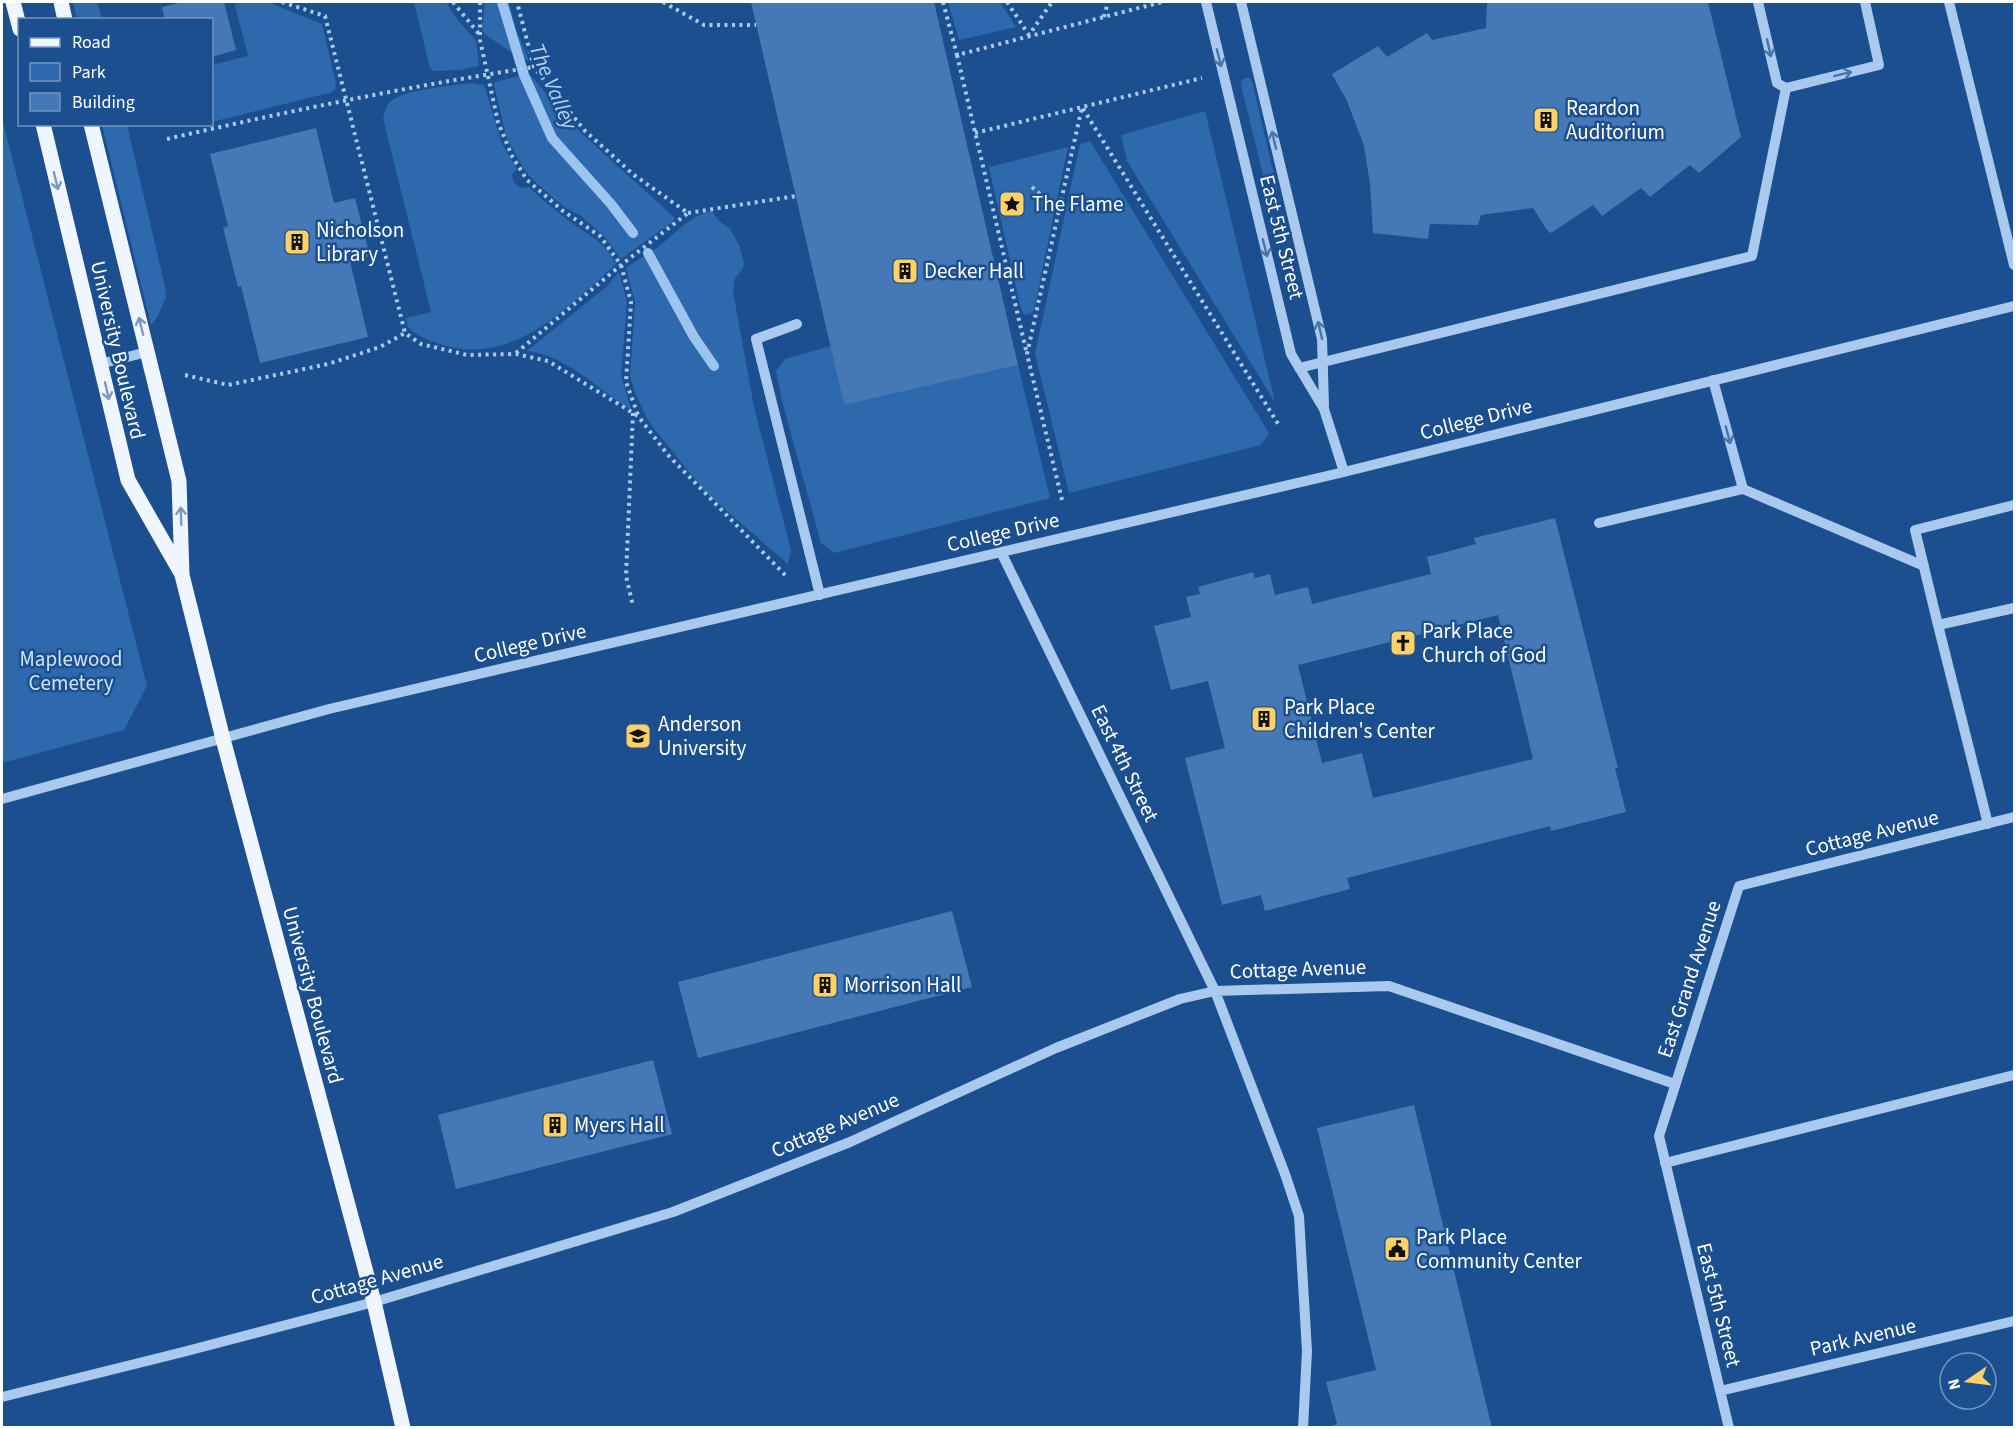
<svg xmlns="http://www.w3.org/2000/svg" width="2016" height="1429" font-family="'Source Sans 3',sans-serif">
	<rect width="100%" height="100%" fill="#1b4f8f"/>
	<path fill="#2e69ad" d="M73 2H97L102 19H77Z
		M234 2H268L322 24 336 84 335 90 329 93 212 122V65L248 56Z
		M414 2H446L457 19 476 41 479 66 460 70 433 71 430 68Z
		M485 2H509L516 30 529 60H523L484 34 482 27Z
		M948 2H1000L1016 27 959 40Z
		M524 75 531 76 578 130 675 218 671 223 621 259 603 235 581 216 564 207 532 179 523 168 506 136 494 85 495 82Z
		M1245 78H1250L1253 85 1277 188 1275 194H1272L1266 187 1241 85 1242 80Z
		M472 83 484 85 502 144 517 169 512 174C513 184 518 190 529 187 542 200 557 212 572 223 589 235 607 244 616 264 567 308 512 368 440 344 429 340 416 336 408 327L406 318 431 312 383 118C385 112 386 105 391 101 403 90 455 85 472 83Z
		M1205 111 1274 398 1276 404 1127 161 1121 135Z
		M2 118 147 686 124 730 2 763Z
		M102 125H127L165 286 166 297 158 316 151 325Z
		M1090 141 1269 433 1261 445 1069 493 1035 354 1080 144Z
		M1068 147 1034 310 1030 314 1024 315 1020 305 989 167Z
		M712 211 718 220 730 229 740 247 744 264 742 270 735 278 733 291 754 407 791 550 788 564 705 492 649 422 636 395 630 376 635 302 626 268C637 260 648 254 658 247 676 233 689 216 712 211Z
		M619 272 627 302 621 376 631 409 626 407C596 387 565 355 527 351L606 287Z
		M831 346 844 405 1018 365 1050 498 834 553 821 543 782 401 776 371 785 359Z"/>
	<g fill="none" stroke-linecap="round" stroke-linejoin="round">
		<path stroke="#9cc4f0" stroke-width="10" d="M502 2 524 75 552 138 611 204 633 233
			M648 253 694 337 714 366"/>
	</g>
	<path fill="#4478b7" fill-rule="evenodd" d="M183 2H224L236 50 212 57V20H165L162 7Z
		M751 2H934L1018 365 844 405Z
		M1487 2H1708L1741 137 1699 173 1690 165 1650 197 1641 188 1602 216 1593 205 1551 233 1547 230 1533 208 1481 215 1478 225 1430 224 1428 239 1373 233 1370 184 1364 146 1347 101 1332 74 1378 46 1387 57 1427 33 1432 40 1486 28Z
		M316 128 334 203 355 198 370 256 350 261 368 337 260 363 241 286 238 287 223 228 228 226 210 154Z
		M1555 518 1618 768H1615L1626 812 1551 831 1550 826 1347 878 1350 889 1265 911 1261 895 1222 905 1185 758 1225 748 1208 681 1171 690 1154 626 1191 617 1186 597 1200 594 1198 587 1253 572 1255 578 1270 574 1275 595 1308 587 1312 604 1431 574 1427 557 1476 544 1474 538ZM1498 615 1533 759 1373 798 1362 753 1322 763 1298 665Z
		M952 911 972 987 698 1058 678 982Z
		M653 1060 672 1134 456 1189 438 1115Z
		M1414 1105 1492 1428H1326L1337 1424 1326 1382 1376 1370 1317 1128Z"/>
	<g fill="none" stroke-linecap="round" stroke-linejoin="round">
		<path stroke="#a9c9ee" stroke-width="4" stroke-dasharray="3 4.5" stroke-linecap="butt" d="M282 2 325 16 405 333 421 344 467 355 516 354 548 361 638 416 668 455 788 578
			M453 2 479 34
			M480 2V40L498 122 512 156 527 180 563 211 600 236 621 265 631 302 626 382 638 415
			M663 2 704 25H756
			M943 2 957 55 1162 2
			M1007 2 1029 35 1052 2
			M1104 17 1108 2
			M957 55 1026 350
			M975 133 1202 78
			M167 139C289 111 411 86 534 67
			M1032 187 1050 203 1060 205
			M688 213 796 196
			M516 353 621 265 688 213 634 175 585 131 534 67 517 2
			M185 375 228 385 328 364 380 347 405 333
			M633 413 626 576 633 606
			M1062 500 1027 354 1082 107 1280 427"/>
		<path stroke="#a9c9ee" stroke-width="10" d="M1206 2 1291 354 1324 409 1344 472
			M1241 2 1322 339 1324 406
			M1758 2 1777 83 1786 88 1879 65 1865 2
			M1949 2 2014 265
			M797 324 756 339 820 595
			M100 364 147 352
			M1299 368 1752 256 1786 88
			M1713 380 1743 489
			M1599 523 1743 489 1924 566
			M1001 552 1215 991 1285 1174 1299 1216 1307 1351 1303 1428
			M1938 625 1915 530 2014 505
			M2 799 329 709 1344 472 2014 306
			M1988 824 1938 625 2014 608
			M1665 1163 2014 1075
			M1720 1391 2014 1321
			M2 1397 183 1352 374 1302 673 1212 850 1142 1056 1048 1180 999 1215 991 1389 986 1675 1084
			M1729 1428 1659 1136 1739 886 2014 817"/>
		<path stroke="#f0f6ff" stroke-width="15" d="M13 2 20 29
			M61 2 65 20
			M43 124 128 480 180 571
			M91 124 179 481 182 575 223 739 374 1302 403 1428"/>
	</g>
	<defs><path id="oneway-shaft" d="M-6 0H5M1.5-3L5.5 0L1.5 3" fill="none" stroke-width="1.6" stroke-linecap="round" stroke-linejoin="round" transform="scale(1.5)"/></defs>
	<g stroke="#4674ac">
		<use href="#oneway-shaft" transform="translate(1769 48) rotate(77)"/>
		<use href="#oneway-shaft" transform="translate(1219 58) rotate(76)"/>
		<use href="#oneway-shaft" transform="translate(1843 74) rotate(-14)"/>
		<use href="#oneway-shaft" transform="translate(1274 140) rotate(-103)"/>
		<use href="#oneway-shaft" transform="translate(1265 248) rotate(76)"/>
		<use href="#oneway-shaft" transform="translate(1320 330) rotate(-103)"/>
		<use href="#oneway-shaft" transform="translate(1728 435) rotate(75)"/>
	</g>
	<g stroke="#7b9ac1">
		<use href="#oneway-shaft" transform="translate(56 181) rotate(76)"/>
		<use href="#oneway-shaft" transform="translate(141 326) rotate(-104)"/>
		<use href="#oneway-shaft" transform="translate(107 391) rotate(77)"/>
		<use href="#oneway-shaft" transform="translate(181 516) rotate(-92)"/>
	</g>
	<defs>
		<g id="building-square" transform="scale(1.35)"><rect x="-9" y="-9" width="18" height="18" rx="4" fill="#ffd166" stroke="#1b4f8f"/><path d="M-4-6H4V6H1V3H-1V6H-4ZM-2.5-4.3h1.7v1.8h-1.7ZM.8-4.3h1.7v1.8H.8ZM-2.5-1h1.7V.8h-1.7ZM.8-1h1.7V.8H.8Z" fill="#111"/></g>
		<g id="sight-square" transform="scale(1.35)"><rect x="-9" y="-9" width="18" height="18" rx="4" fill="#ffd166" stroke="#1b4f8f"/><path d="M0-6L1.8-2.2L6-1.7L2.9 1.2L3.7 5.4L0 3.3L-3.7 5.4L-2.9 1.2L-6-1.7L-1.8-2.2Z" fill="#111"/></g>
		<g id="church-square" transform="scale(1.35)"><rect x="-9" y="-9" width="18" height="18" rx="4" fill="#ffd166" stroke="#1b4f8f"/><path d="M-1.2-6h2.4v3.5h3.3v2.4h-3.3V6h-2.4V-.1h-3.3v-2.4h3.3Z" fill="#111"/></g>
		<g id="university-square" transform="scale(1.35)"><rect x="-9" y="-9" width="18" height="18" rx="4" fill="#ffd166" stroke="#1b4f8f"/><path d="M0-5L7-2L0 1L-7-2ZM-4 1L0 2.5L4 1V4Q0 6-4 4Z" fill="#111"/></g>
		<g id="civic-square" transform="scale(1.35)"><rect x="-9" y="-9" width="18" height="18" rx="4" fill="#ffd166" stroke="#1b4f8f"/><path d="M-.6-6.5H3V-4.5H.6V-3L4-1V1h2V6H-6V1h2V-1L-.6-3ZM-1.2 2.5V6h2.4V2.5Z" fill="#111"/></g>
	</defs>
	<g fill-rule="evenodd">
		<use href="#building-square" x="1546" y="120"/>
		<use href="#sight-square" x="1012" y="204"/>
		<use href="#building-square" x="297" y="242"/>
		<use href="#building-square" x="905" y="271"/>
		<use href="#church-square" x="1403" y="643"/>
		<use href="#building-square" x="1264" y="719"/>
		<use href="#university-square" x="638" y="736"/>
		<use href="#building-square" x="825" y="985"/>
		<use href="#building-square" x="555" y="1125"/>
		<use href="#civic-square" x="1397" y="1249"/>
	</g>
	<g text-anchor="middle" stroke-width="5" stroke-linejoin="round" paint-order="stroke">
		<g font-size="21" fill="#fff" stroke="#1b4f8f" text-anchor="start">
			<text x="1566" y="115">Reardon<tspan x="1566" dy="24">Auditorium</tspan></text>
			<text x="1032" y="211">The Flame</text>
			<text x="316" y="237">Nicholson<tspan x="316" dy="24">Library</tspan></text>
			<text x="924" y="278">Decker Hall</text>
			<text x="1422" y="638">Park Place<tspan x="1422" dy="24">Church of God</tspan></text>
			<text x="1284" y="714">Park Place<tspan x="1284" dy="24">Children's Center</tspan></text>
			<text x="658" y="731">Anderson<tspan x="658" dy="24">University</tspan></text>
			<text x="844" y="992">Morrison Hall</text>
			<text x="574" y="1132">Myers Hall</text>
			<text x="1416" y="1244">Park Place<tspan x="1416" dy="24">Community Center</tspan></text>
		</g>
		<g font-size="21" fill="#fff" stroke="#1b4f8f">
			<text transform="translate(1282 237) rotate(76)" y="7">East 5th Street</text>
			<text transform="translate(118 350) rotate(77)" y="7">University Boulevard</text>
			<text transform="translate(1476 419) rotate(-14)" y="7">College Drive</text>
			<text transform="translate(1003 532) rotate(-13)" y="7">College Drive</text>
			<text transform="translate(530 643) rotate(-13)" y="7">College Drive</text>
			<text transform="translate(1125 763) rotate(64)" y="7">East 4th Street</text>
			<text transform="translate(1872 833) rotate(-14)" y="7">Cottage Avenue</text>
			<text transform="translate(1298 969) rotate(-2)" y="7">Cottage Avenue</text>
			<text transform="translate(1689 979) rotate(-72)" y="7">East Grand Avenue</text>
			<text transform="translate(313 995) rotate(75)" y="7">University Boulevard</text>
			<text transform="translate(835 1125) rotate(-23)" y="7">Cottage Avenue</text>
			<text transform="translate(377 1279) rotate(-16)" y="7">Cottage Avenue</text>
			<text transform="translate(1719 1305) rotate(76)" y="7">East 5th Street</text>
			<text transform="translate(1863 1337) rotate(-13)" y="7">Park Avenue</text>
		</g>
		<g font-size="21" fill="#cfe3fa" stroke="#1b4f8f">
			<text x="71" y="666">Maplewood<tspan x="71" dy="24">Cemetery</tspan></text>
		</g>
		<g font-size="22" font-style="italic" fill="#b5d3f5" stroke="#1b4f8f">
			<text transform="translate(554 86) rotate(67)" y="8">The Valley</text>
		</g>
	</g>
	<rect width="2016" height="1429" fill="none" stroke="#ffffff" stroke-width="6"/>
	<rect x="18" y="18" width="195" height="108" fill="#1b4f8f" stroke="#7695bc" stroke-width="1.5"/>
	<rect x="30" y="38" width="30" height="9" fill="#f0f6ff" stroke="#7695bc" stroke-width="1.5"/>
	<text x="72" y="48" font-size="18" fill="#ffffff">Road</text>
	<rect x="30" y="63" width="30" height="18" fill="#2e69ad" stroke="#7695bc" stroke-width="1.5"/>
	<text x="72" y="78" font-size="18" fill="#ffffff">Park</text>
	<rect x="30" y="93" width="30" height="18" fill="#4478b7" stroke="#7695bc" stroke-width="1.5"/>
	<text x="72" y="108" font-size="18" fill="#ffffff">Building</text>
	<g transform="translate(1968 1381) rotate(256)"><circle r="28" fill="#1b4f8f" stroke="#7695bc" stroke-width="1.5"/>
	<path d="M0-4.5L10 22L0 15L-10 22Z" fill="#ffd166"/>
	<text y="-9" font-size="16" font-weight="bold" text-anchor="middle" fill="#ffffff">N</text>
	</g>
</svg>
